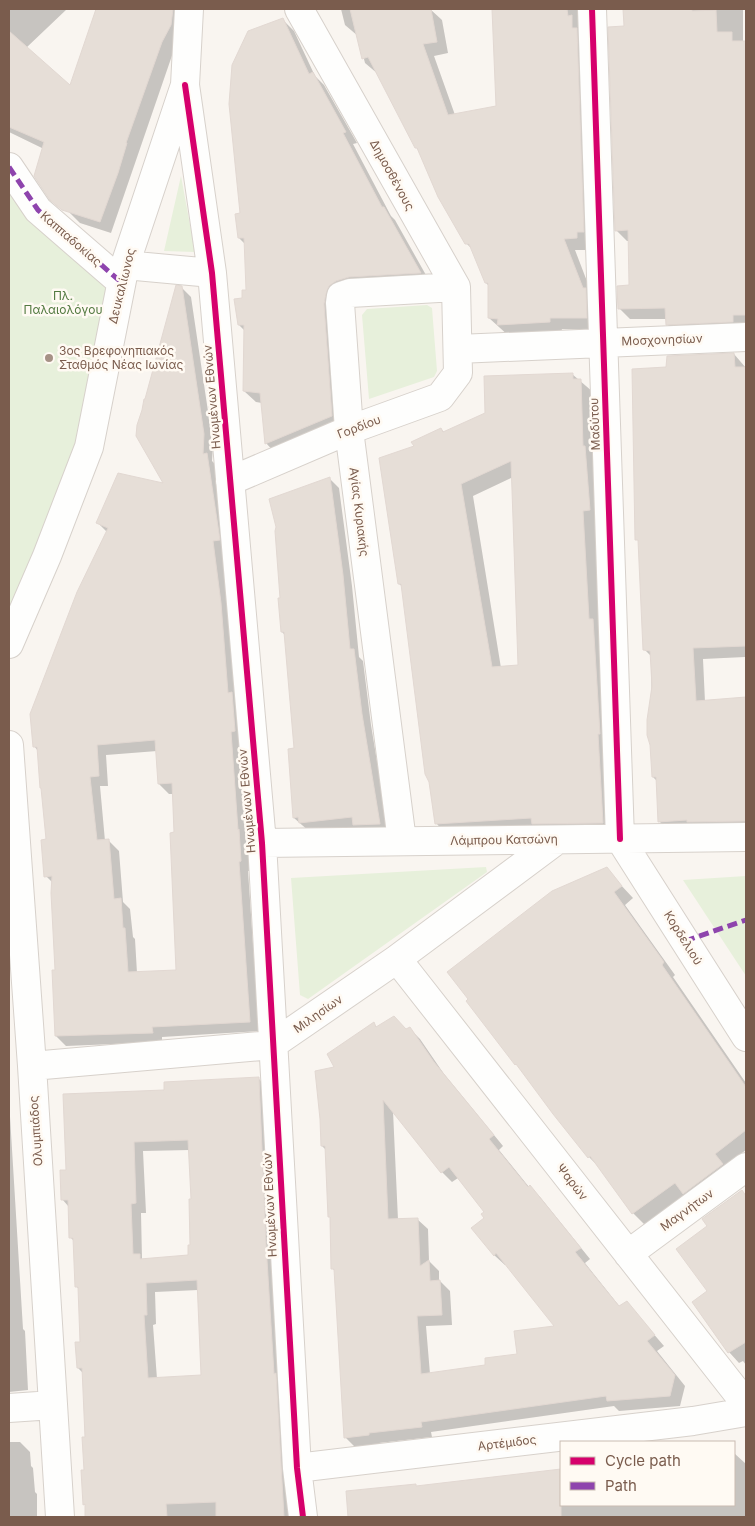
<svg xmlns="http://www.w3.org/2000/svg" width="755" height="1526" font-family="Inter,sans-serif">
	<rect width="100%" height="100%" fill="#f9f5f0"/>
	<path fill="#e7f0db" d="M9 167 121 282 89 447 9 644Z
		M181 176 195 252 164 251Z
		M427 305 432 308 437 371 434 377 369 399 362 315 367 309Z
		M486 867 487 872 308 999 300 995 291 878Z
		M746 876V976L683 880Z"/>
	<path fill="#0003" fill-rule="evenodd" d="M9 9H67L26 48 71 87 98 9H188L111 233 80 223 68 211 44 149 9 132Z
		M341 9H413L414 12 430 9 442 20 448 53 434 56 455 115 498 107 501 9H582L589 250H575L593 297 598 330 562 329 561 333 510 337 489 318V286L486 283 472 249 466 243 419 151 416 147 378 74 365 63 358 36 345 25Z
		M625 9H743V42H746V326L678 335 667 324V319H630L619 308 631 286 629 241H627L616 230 629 150Z
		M283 20 294 31 315 76 324 85 357 143 353 144 391 216 395 220 431 284 348 292 343 428 277 455 266 443 262 403 256 402 244 391 245 331 239 325 243 299 248 291 246 245 239 238 242 214Z
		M181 287 191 297 213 445 212 461 216 465 229 550 222 551 231 614 247 839 249 841 251 871H248L259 1031 162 1037V1042L66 1046 56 1036 57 972 53 883 46 876 47 840 38 751 34 746 107 532 98 523 165 485ZM157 751 159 784 169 794H173L178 972 137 973 135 939 133 937 130 909 123 902 119 851 109 841H105L100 786H108L106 755Z
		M734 354 746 368V832H670L659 821 658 782 653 777 651 656 645 650 640 542 637 539 667 369ZM745 657 746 699 705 702 703 659Z
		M572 374 593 392 602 522H595L614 835 448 836 436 823 403 587 399 584 415 446 441 429 445 433ZM513 477 520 666 501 668 473 496Z
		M329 478 339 488 352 586 359 657 363 661 371 725 389 834H364L357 827 310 832 294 818 289 750 295 749 285 635 282 632 281 599Z
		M606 869 633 898 625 905 675 975 673 977 746 1083V1150L645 1225 633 1213 601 1169 589 1157 554 1113Z
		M373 1024 378 1028 407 1030 410 1029 420 1039 444 1074 503 1146 499 1150 529 1187 540 1197 590 1259 585 1263 620 1307 627 1303 664 1346 657 1351 685 1386 680 1406 619 1411 614 1406 431 1432 432 1437 379 1443V1445L356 1448 346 1438 335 1271 333 1269 326 1150 322 1146 336 1068ZM393 1111 442 1172 452 1182 458 1178 486 1213 494 1255 505 1265 506 1264 556 1327 519 1356 487 1366 430 1374 426 1326 452 1325 450 1291 439 1280V1271L429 1261 428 1229 417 1219 398 1220Z
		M259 1079 269 1089 292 1517H86V1506L84 1504 87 1439 83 1373 78 1368 82 1343 79 1289 76 1286 74 1241 71 1238 69 1207 62 1199 67 1171 165 1091ZM190 1150 192 1200V1246L190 1256 144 1260 142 1259 141 1213H146L143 1151ZM198 1290 202 1376 157 1379 153 1325 156 1324 155 1292Z
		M9 1100 23 1329 25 1331 28 1390 9 1392Z
		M741 1191 746 1196V1365L743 1361 739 1363 729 1352 709 1291V1226Z
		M9 1442H20L30 1452 31 1466 33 1468 35 1492 37 1494V1517H9Z
		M734 1453 746 1464V1517H349L347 1492 417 1487 561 1470V1505H734Z"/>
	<path fill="#e6ded7" stroke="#e2d8d2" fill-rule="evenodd" d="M96 9H173L171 25 162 42 126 143H127L118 173 100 222 62 210 50 200 34 176 44 142 9 127V31L70 85Z
		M350 9H431L437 42 423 44 448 115 496 106 492 9H567L568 16 572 15V28H577L584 232H577V238L564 239 583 288H586L587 318H550V322L497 325 498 319 488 318V283H485L469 244H465L438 197 417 148H415L368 57 362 59Z
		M623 9H692V11L716 10 717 32H732V41H746V315H733V322L666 325 665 308 618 309 617 286 629 285 628 230 615 231 608 27 624 26Z
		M283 18 309 74 313 72 346 132 343 133 382 207H384L421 273 349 277 336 281 329 286 326 294 324 304 332 416 265 444 260 393 243 391 244 325H238L234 299 242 298V290H246L244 238H238L235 214 240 213 229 104 232 65 248 31Z
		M176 285 182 286 204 434 203 454 207 453 220 540 213 541 221 603 228 693 232 692 235 731 231 732 238 830 239 829 241 861 239 862 250 1022 152 1027 153 1033 55 1036 52 970H55L51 893 52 876 44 877 41 840 46 839 41 788H40L37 747H33L30 714 77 592 108 528 96 523 118 473 163 483 136 436 137 425 142 410 144 399H145ZM155 740 158 784 172 783 174 832 170 833 176 970 128 972 125 928H123L121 898 114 899 109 839 97 840 90 777 99 776 97 745Z
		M734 353 735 367H746V646L693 648 696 701 746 697V821L687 822V820L658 822 656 777H652L650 745 647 735V720L652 686 650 651 643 650 638 540H635L632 369 666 367 667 356Z
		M573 373V379H581L583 446H585L590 510 583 511 589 619H593L600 734H598L603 823 532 824 531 818 435 824 429 782 425 774 401 584H398L379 458 414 446 411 442 441 428 443 432 485 413 484 376ZM511 461 518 665 492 667 461 484Z
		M330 477 343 575 350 649H354L362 714 380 824 353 825 352 817 299 823 298 817 293 818 288 749 294 748 284 632H281L278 598H280L275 531 276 527 269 499Z
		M607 867 622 886 614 892 664 962 662 965 746 1087V1130L715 1154 723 1164 683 1194 675 1183 632 1214 590 1156 588 1158 553 1114 516 1064 515 1065 466 1001 468 999 447 972 552 891Z
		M394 1016 406 1029 410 1027 434 1062 494 1135 489 1139 528 1187 530 1185 581 1248 575 1252 619 1306 627 1301 655 1335 647 1341 675 1375 670 1396 607 1401 606 1396 421 1422 422 1427 369 1433V1435L344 1438 334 1269H331L330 1217H328L325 1146H321L320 1119 315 1071 334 1067 327 1054 374 1022 376 1027ZM383 1100 441 1173 449 1167 484 1212 481 1214 484 1218 471 1228 494 1256 496 1253 554 1326 514 1331 517 1354 485 1358V1365L421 1374 417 1316 442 1315 440 1280 430 1281 429 1260 420 1266 418 1218 388 1219Z
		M259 1077 266 1244 274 1374 276 1373 284 1517H216V1502L166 1504 167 1517H85V1504L83 1505 81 1470H84L82 1437H85L82 1368H77L75 1342H80L78 1287H75L73 1238H69L68 1200H61L60 1170H66L63 1094 164 1090V1082ZM188 1140 191 1199H189L190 1245H188V1255L140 1259V1254H133L131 1204 136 1203 134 1142ZM197 1280 201 1375 148 1378 144 1315H147L146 1283Z
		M742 1190 746 1196V1342L728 1353 692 1302 707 1291 676 1249 707 1226 702 1219Z
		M561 1469V1517H348L346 1491 416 1484V1486Z"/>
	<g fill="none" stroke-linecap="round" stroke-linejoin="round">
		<g stroke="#d7d1cb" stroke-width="30">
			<path id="minor" d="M592 9 620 839
				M185 85 212 273 262 843 297 1468 303 1517
				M9 167 38 210 121 282
				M125 265 212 273
				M458 349 746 337
				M230 481 349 430 440 397 458 373 456 287 299 9
				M9 644 47 556 89 447 125 265 185 85 189 9
				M9 745 32 1066 60 1517
				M620 839 746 1037
				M402 841 349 430 340 303 341 296 350 293 456 287
				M262 843 746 837
				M397 959 746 1404
				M32 1066 272 1045 397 959 557 840
				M628 1254 746 1167
				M9 1408 53 1405
				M297 1468 693 1421 746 1412"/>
		</g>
		<use href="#minor" stroke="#fefefd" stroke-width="28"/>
		<path stroke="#8e44ad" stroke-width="5" stroke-dasharray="10 5" stroke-linecap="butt" d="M9 167 38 210 121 282
			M685 941 746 920"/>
		<g stroke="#fffaf3" stroke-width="9">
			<path id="cycleway" d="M592 9 620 839
				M185 85 212 273 262 843 297 1468 303 1517"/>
		</g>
		<use href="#cycleway" stroke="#d6006c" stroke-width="6"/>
	</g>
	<circle fill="#a69286" stroke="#fffaf3" stroke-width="2" cx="49" cy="358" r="5"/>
	<g text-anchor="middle" stroke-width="5" stroke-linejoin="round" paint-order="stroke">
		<g font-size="12" fill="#7a5c4d" stroke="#fffaf3">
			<text transform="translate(392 175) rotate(61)" y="4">Δημοσθένους</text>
			<text transform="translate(71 239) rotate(41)" y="4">Καππαδοκίας</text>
			<text transform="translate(122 286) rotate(-76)" y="4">Δευκαλίωνος</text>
			<text transform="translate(662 340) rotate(-2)" y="4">Μοσχονησίων</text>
			<text transform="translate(212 397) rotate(-95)" y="4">Ηνωμένων Εθνών</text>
			<text transform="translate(595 424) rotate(-92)" y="4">Μαδύτου</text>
			<text transform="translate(359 427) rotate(-21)" y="4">Γορδίου</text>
			<text transform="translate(359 512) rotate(83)" y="4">Αγίας Κυριακής</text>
			<text transform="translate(247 801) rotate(-95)" y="4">Ηνωμένων Εθνών</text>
			<text transform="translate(504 840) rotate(-1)" y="4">Λάμπρου Κατσώνη</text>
			<text transform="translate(683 938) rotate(58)" y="4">Κορδελιού</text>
			<text transform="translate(318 1014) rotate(-35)" y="4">Μιλησίων</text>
			<text transform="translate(36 1131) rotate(-94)" y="4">Ολυμπιάδος</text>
			<text transform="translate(572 1182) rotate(52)" y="4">Ψαρών</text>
			<text transform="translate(270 1205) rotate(-93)" y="4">Ηνωμένων Εθνών</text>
			<text transform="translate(687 1210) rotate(-36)" y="4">Μαγνήτων</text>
			<text transform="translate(507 1443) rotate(-7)" y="4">Αρτέμιδος</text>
		</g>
		<g font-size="12" fill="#537a41" stroke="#fffaf3">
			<text x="63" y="300">Πλ.<tspan x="63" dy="14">Παλαιολόγου</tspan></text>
		</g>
		<g font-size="12" fill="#7a5c4d" stroke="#fffaf3" text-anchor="start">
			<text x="59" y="355">3ος Βρεφονηπιακός<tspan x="59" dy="14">Σταθμός Νέας Ιωνίας</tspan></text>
		</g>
	</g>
	<rect width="755" height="1526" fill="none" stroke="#7a5c4d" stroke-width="20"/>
	<rect x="560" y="1441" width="175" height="65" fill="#fffaf3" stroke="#cabbb1"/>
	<rect x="570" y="1457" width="25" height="8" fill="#d6006c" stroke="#cabbb1"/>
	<text x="605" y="1466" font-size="15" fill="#7a5c4d">Cycle path</text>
	<rect x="570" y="1482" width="25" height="8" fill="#8e44ad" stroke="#cabbb1"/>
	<text x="605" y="1491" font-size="15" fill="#7a5c4d">Path</text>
</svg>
